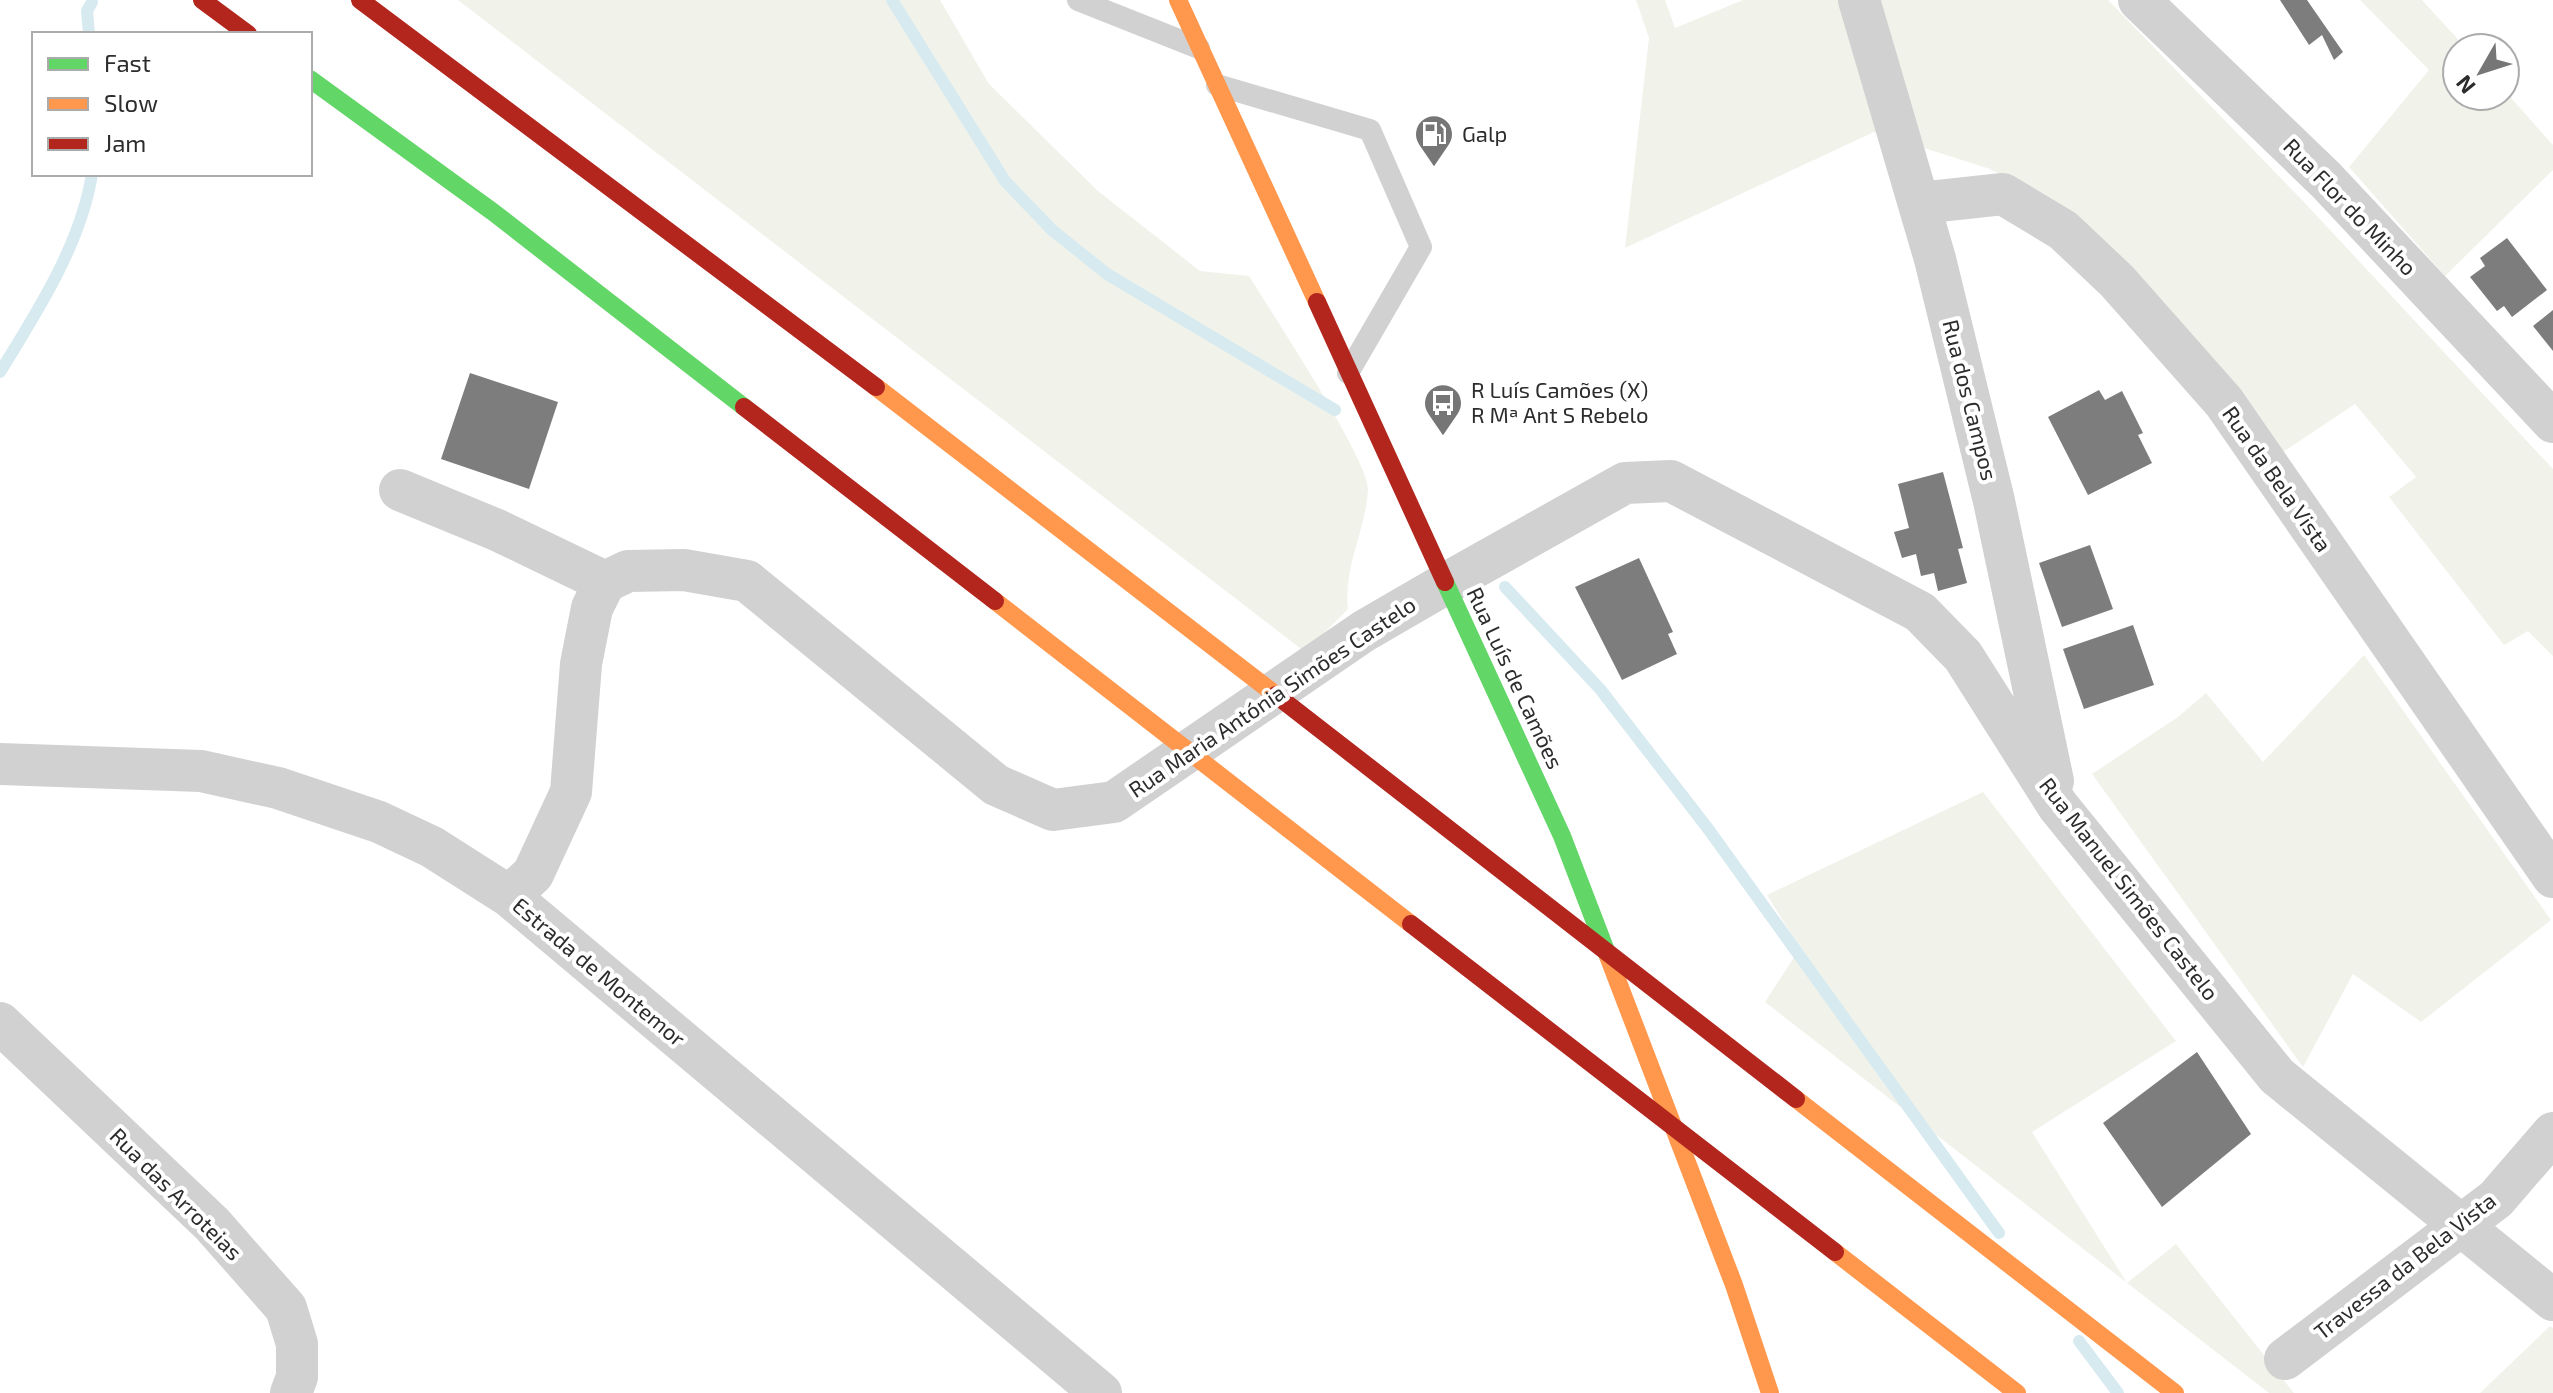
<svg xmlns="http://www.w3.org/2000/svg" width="2553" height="1393" font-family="'Exo 2',sans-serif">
	<rect width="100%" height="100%" fill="#fff"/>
	<path fill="#f1f3eb" d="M458 0H940L989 84 1098 191 1200 271 1249 276C1270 310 1369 460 1368 489 1366 530 1343 567 1348 609L1305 652Z
		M1636 0H1665L1675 28 1743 0H2108L2303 201 2553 469V656L2528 631 2504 645 2389 497 2416 477 2355 404 2280 454 2066 208 1990 169 1874 132 1625 248 1649 38Z
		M2360 0H2422L2466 48H2457V96H2505V91L2553 145V170L2445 276 2349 167 2429 70Z
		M2364 655 2551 920 2421 1022 2353 974 2303 1067 2092 774 2178 717 2206 693 2263 762Z
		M1983 792 2176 1041 2032 1132 2127 1283 2176 1244 2294 1393H2269L1765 1002 1800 948 1767 895Z
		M2550 1326 2553 1328V1393H2480Z"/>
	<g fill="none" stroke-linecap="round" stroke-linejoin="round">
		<path stroke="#d7eaf0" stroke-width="12" d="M892 0 1005 181 1052 230 1107 274 1335 410
			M89 34 87 11 92 2
			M0 372C37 312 81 244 92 174
			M1505 587 1600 689 1709 830 1999 1233
			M2079 1341 2118 1393"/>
	</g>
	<path fill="#7d7d7d" d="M2280 0H2307L2343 52 2334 60 2322 35 2309 45Z
		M2507 238 2547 290 2512 317 2504 306 2497 311 2470 277 2485 266 2480 258Z
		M2553 310V351L2533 326Z
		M470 373 558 402 529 489 441 459Z
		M2099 390 2105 400 2122 391 2143 433 2138 435 2152 463 2088 495 2048 417Z
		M1943 472 1963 548 1958 549 1967 583 1938 591 1934 573 1921 576 1916 554 1902 558 1894 532 1909 528 1898 484Z
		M2090 545 2113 609 2062 627 2039 563Z
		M1639 558 1673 632 1668 634 1677 654 1622 680 1575 587Z
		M2133 625 2154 685 2084 709 2063 649Z
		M2197 1052 2251 1134 2162 1207 2103 1123Z"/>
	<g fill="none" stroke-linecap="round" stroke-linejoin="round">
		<path stroke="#d1d1d1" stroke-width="22" d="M1078 0 1199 48
			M1217 85 1370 130 1421 247 1348 373"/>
		<path stroke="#d1d1d1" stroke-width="42" d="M1859 0 1935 259 1994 501 2053 781
			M2139 0 2326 180 2553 422
			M1920 203 2003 194 2063 230 2117 281 2224 402 2553 877
			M400 490 497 530 605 582
			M0 764 201 771 278 788 379 822 432 847 509 896 1101 1393
			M509 896 533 874 571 792 581 664 592 608 605 582 628 571 684 570 747 581 996 785 1053 810 1114 802 1364 631 1445 584 1625 483 1671 481 1920 612 1963 656 2058 806 2277 1076 2553 1300
			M0 1023 212 1224 286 1308 297 1344V1377L291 1393
			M2285 1359 2496 1199 2553 1133"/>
		<path stroke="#63d668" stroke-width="18" d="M310 79 493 212 744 407
			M1445 582 1562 836 1608 956"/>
		<path stroke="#ff974d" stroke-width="18" d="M1178 0 1317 302
			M876 387 1276 695
			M995 601 1411 924
			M1608 956 1734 1285 1770 1393
			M1796 1099 2175 1393
			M1835 1252 2017 1393"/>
		<path stroke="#b3261e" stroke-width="18" d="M202 0 248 34
			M360 0 876 387
			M1317 302 1445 582
			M744 407 995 601
			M1276 695 1796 1099
			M1411 924 1835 1252"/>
	</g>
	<defs>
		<g id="fuel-pin" transform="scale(2)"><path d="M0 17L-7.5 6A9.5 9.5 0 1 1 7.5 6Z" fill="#767676" stroke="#fff"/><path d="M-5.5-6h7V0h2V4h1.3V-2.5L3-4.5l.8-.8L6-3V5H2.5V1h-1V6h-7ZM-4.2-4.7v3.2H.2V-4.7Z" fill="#fff"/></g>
		<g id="bus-pin" transform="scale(2)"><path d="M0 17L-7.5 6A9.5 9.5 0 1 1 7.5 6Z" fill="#767676" stroke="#fff"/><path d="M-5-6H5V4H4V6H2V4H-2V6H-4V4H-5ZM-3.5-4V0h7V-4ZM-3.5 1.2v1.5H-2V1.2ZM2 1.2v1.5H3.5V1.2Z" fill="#fff"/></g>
	</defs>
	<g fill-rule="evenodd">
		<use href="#fuel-pin" x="1434" y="134"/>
		<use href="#bus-pin" x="1443" y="403"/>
	</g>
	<g text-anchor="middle" stroke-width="8" stroke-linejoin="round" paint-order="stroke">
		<g font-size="22" fill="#2c2c2c" stroke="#fff" text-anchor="start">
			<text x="1462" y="142">Galp</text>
			<text x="1471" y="398">R Luís Camões (X)<tspan x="1471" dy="25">R Mª Ant S Rebelo</tspan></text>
		</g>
		<g font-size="22" fill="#2c2c2c" stroke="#fff">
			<text transform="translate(2350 207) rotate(46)" y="8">Rua Flor do Minho</text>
			<text transform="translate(1970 400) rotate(76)" y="8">Rua dos Campos</text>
			<text transform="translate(2277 479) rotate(55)" y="8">Rua da Bela Vista</text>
			<text transform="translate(1515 678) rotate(65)" y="8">Rua Luís de Camões</text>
			<text transform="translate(1272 697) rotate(-34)" y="8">Rua Maria Antónia Simões Castelo</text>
			<text transform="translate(2129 889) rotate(52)" y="8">Rua Manuel Simões Castelo</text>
			<text transform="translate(599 972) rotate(40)" y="8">Estrada de Montemor</text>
			<text transform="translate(176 1194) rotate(45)" y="8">Rua das Arroteias</text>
			<text transform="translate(2405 1266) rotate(-38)" y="8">Travessa da Bela Vista</text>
		</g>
	</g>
	<rect x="32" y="32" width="280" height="144" fill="#ffffff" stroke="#ababab" stroke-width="2"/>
	<rect x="48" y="58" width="40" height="12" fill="#63d668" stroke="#ababab" stroke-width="2"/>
	<text x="104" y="72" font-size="24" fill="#2c2c2c">Fast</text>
	<rect x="48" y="98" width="40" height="12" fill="#ff974d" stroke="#ababab" stroke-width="2"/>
	<text x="104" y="112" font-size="24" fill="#2c2c2c">Slow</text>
	<rect x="48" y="138" width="40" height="12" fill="#b3261e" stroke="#ababab" stroke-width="2"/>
	<text x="104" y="152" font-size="24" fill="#2c2c2c">Jam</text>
	<g transform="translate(2481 72) rotate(231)"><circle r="38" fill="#ffffff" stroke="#ababab" stroke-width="2"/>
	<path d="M0-6L14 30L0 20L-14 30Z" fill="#767676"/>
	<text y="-12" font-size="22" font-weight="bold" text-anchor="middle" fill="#2c2c2c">N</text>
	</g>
</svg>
